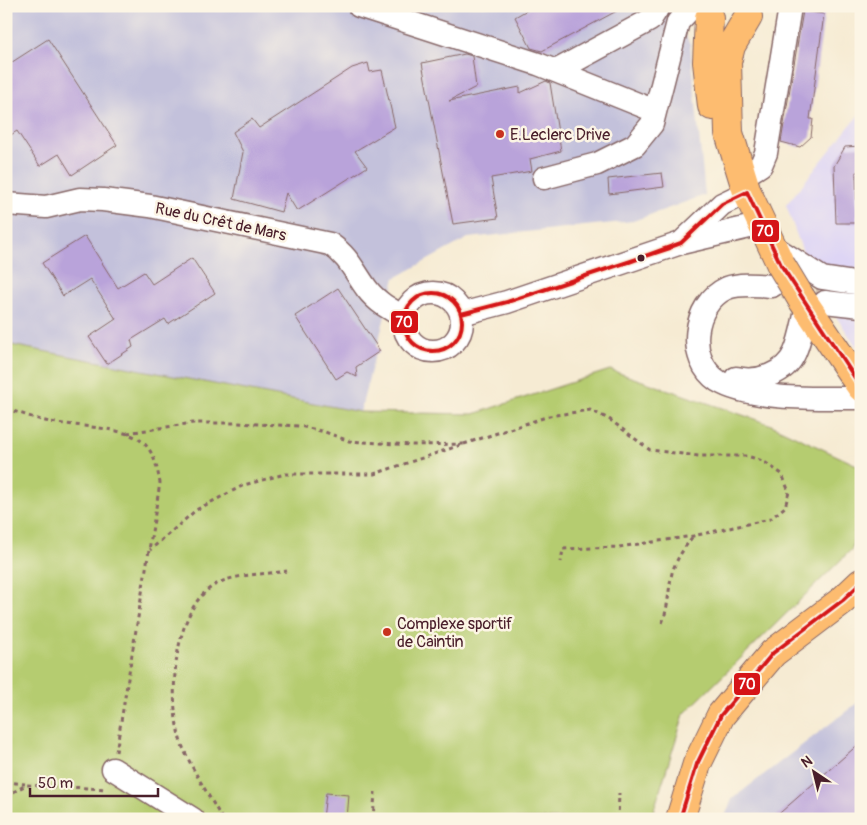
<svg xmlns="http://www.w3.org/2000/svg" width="867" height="825" font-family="Pangolin,sans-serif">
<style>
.built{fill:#ded5f5}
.industrial{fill:#c3c1db}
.green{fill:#b5cc70;stroke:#80764e}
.building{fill:#b9a3da}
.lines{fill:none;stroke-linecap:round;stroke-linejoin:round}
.minor-tunnel{stroke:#d4c2b1;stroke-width:22;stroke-dasharray:22 11;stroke-linecap:butt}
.minor-casing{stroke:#866666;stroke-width:25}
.major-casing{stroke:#866666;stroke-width:30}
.path{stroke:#866666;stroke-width:3;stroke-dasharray:4 4;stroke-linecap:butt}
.minor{stroke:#fff;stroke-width:22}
.major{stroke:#fdbc70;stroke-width:28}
.major-bridge-casing{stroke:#866666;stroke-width:30;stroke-linecap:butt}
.major-bridge{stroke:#fdbc70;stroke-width:28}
.bus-1-casing{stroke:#fcf5e5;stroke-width:8}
.bus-1{stroke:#d51317;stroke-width:4}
.poi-dot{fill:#c8321e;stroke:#fcf5e5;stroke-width:2}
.bus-dot{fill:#4a1f2b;stroke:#fcf5e5;stroke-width:2}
.labels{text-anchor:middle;stroke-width:5;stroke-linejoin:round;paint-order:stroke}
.poi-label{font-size:16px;fill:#4a1f2b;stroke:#fcf5e5;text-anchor:start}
.street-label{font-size:16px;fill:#4a1f2b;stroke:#fcf5e5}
.line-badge{stroke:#fcf5e5;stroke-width:2}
.badge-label{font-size:14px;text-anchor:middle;font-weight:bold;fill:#fff}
</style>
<rect width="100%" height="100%" fill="#fcf5e5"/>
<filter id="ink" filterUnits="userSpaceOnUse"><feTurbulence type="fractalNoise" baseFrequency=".02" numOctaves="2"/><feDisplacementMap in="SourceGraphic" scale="10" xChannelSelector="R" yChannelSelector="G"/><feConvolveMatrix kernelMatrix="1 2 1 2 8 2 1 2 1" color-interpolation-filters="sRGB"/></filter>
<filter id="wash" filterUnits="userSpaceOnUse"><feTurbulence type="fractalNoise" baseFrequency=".0096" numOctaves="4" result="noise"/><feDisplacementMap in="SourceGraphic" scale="20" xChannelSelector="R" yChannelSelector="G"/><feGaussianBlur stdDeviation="1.12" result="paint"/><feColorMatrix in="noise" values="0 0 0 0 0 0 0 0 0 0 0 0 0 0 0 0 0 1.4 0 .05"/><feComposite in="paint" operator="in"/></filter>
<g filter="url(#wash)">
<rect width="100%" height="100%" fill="#f6ebd3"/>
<path class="built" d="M861 112V353L815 286 786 205Z"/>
<path class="industrial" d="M6 6H671L690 44 705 195 633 221 468 238 395 278 360 412 6 344Z
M861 700V819H724L732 799Z"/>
<path class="green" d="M6 344 360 412 474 414 610 370 769 424 861 467V483L852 549 684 714 651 819H6Z"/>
<g id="blocks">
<path class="building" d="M534 6H626L542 51 531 48 515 17Z
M803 11 824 14 810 119H813L811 137 800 147 781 142Z
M48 39 117 145 72 175 59 154 40 166 17 131 6 138V66Z
M465 54 472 56 476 87 449 101 520 87V93L546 81 550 83 561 151 530 159 532 171 491 178 498 218 453 224 422 63Z
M368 63 370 72 382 70 395 127 355 151 367 167 297 211 286 193 281 212 234 199 243 152 233 132 252 119 259 128 352 68Z
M861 146V172H856L857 223H836L834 166 845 147Z
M662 173 664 187 609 194 608 179Z
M85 236 118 288 144 272 152 284 192 258 215 293 168 324 165 319 131 340 133 347 107 364 89 337 116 319 90 279 63 296 42 263Z
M338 288 380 351 356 367 357 377 347 372 336 379 295 316Z
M861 742V811L851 819H773Z
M326 793 349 795 347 819H323Z"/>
</g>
</g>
<g filter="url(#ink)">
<use href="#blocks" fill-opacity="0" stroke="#866666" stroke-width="1"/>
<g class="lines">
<path class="minor-tunnel" d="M783 287 819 292"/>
<defs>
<path id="minor" d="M359 6 538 64 655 111
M556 71 650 20 657 9V6
M742 177 761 165 766 153 790 7
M544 178 597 164 635 145 652 124 678 22 693 6
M6 204 46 207 80 199 103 200 150 206 330 244C350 258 353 270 367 289 376 301 391 311 404 316
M681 243 722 204 747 192
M771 245 822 278 861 284
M772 286C758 285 740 283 727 288 692 304 686 360 718 381 750 401 824 398 861 398
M404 322a29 29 0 1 1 58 0a29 29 0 1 1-58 0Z
M825 302 861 306
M461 314 507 302 681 243 762 224
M736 378C757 383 786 374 795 352 801 338 803 322 807 307
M113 769 193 819"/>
<path id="major" d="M748 17 731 46 727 62 729 133 747 192 781 265
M709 18 707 62 712 106
M801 298 861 387
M680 819 697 764 721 715 773 653 843 600 861 583"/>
</defs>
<use href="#minor" class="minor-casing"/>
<use href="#major" class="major-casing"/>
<path class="path" d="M6 409C21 413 35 419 50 422 73 426 122 427 140 440 154 450 157 467 160 483L116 752
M127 433 193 423H236L300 426 325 432 349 441 413 445 464 444 374 474H285L244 485 196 510 150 550
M464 444 549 416 590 410 609 419 650 450 699 456H747L763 461 782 474 789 492 785 507 770 519 693 536 619 547 563 549 561 562
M662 623C669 606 668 590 672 573 676 559 685 547 693 536
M6 782 25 784
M6 796 26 785 107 789
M222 819C209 795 192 770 182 745 167 705 172 611 213 586 234 573 263 575 287 571
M373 819 375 792
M618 819 619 793"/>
<use href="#minor" class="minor"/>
<use href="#major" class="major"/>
<defs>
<path id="major-bridge" d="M781 265 801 298"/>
</defs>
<use href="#major-bridge" class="major-bridge-casing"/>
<use href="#major-bridge" class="major-bridge"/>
<defs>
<path id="bus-1" d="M629 262 681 243 722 204 747 192 781 265 861 387
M404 322a29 29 0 1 1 58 0a29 29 0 1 1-58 0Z
M461 314 507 302 670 248
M680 819 697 764 721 715 773 653 843 600 861 583"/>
</defs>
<use href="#bus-1" class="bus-1-casing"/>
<use href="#bus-1" class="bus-1"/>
</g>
</g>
<g class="poi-dot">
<circle cx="500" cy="134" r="5"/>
<circle cx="387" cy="632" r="5"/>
</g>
<circle class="bus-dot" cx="641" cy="258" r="4.5"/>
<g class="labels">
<g class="poi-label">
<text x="510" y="140">E.Leclerc Drive</text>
<text x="397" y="629">Complexe sportif<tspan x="397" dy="18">de Caintin</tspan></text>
</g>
<g class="street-label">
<text transform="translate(221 221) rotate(12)" y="6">Rue du Crêt de Mars</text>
</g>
</g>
<g class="line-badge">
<rect x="751" y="219" width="29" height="24" rx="5" fill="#d51317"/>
<rect x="390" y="310" width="29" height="24" rx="5" fill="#d51317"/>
<rect x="733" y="672" width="28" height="24" rx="5" fill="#d51317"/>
</g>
<g class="badge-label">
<text x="765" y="236">70</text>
<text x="404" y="327">70</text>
<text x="747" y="689">70</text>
</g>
<rect width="867" height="825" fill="none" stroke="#fcf5e5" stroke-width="25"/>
<g transform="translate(814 772) rotate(325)" stroke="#fcf5e5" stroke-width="4" paint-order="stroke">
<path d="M0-4L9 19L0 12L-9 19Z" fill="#4a1f2b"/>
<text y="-8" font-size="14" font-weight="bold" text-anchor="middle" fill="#4a1f2b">N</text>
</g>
<path d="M30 788v8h128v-8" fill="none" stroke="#4a1f2b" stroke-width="2.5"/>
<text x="38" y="788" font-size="15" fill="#4a1f2b" stroke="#fcf5e5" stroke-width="4" paint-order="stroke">50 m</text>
</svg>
